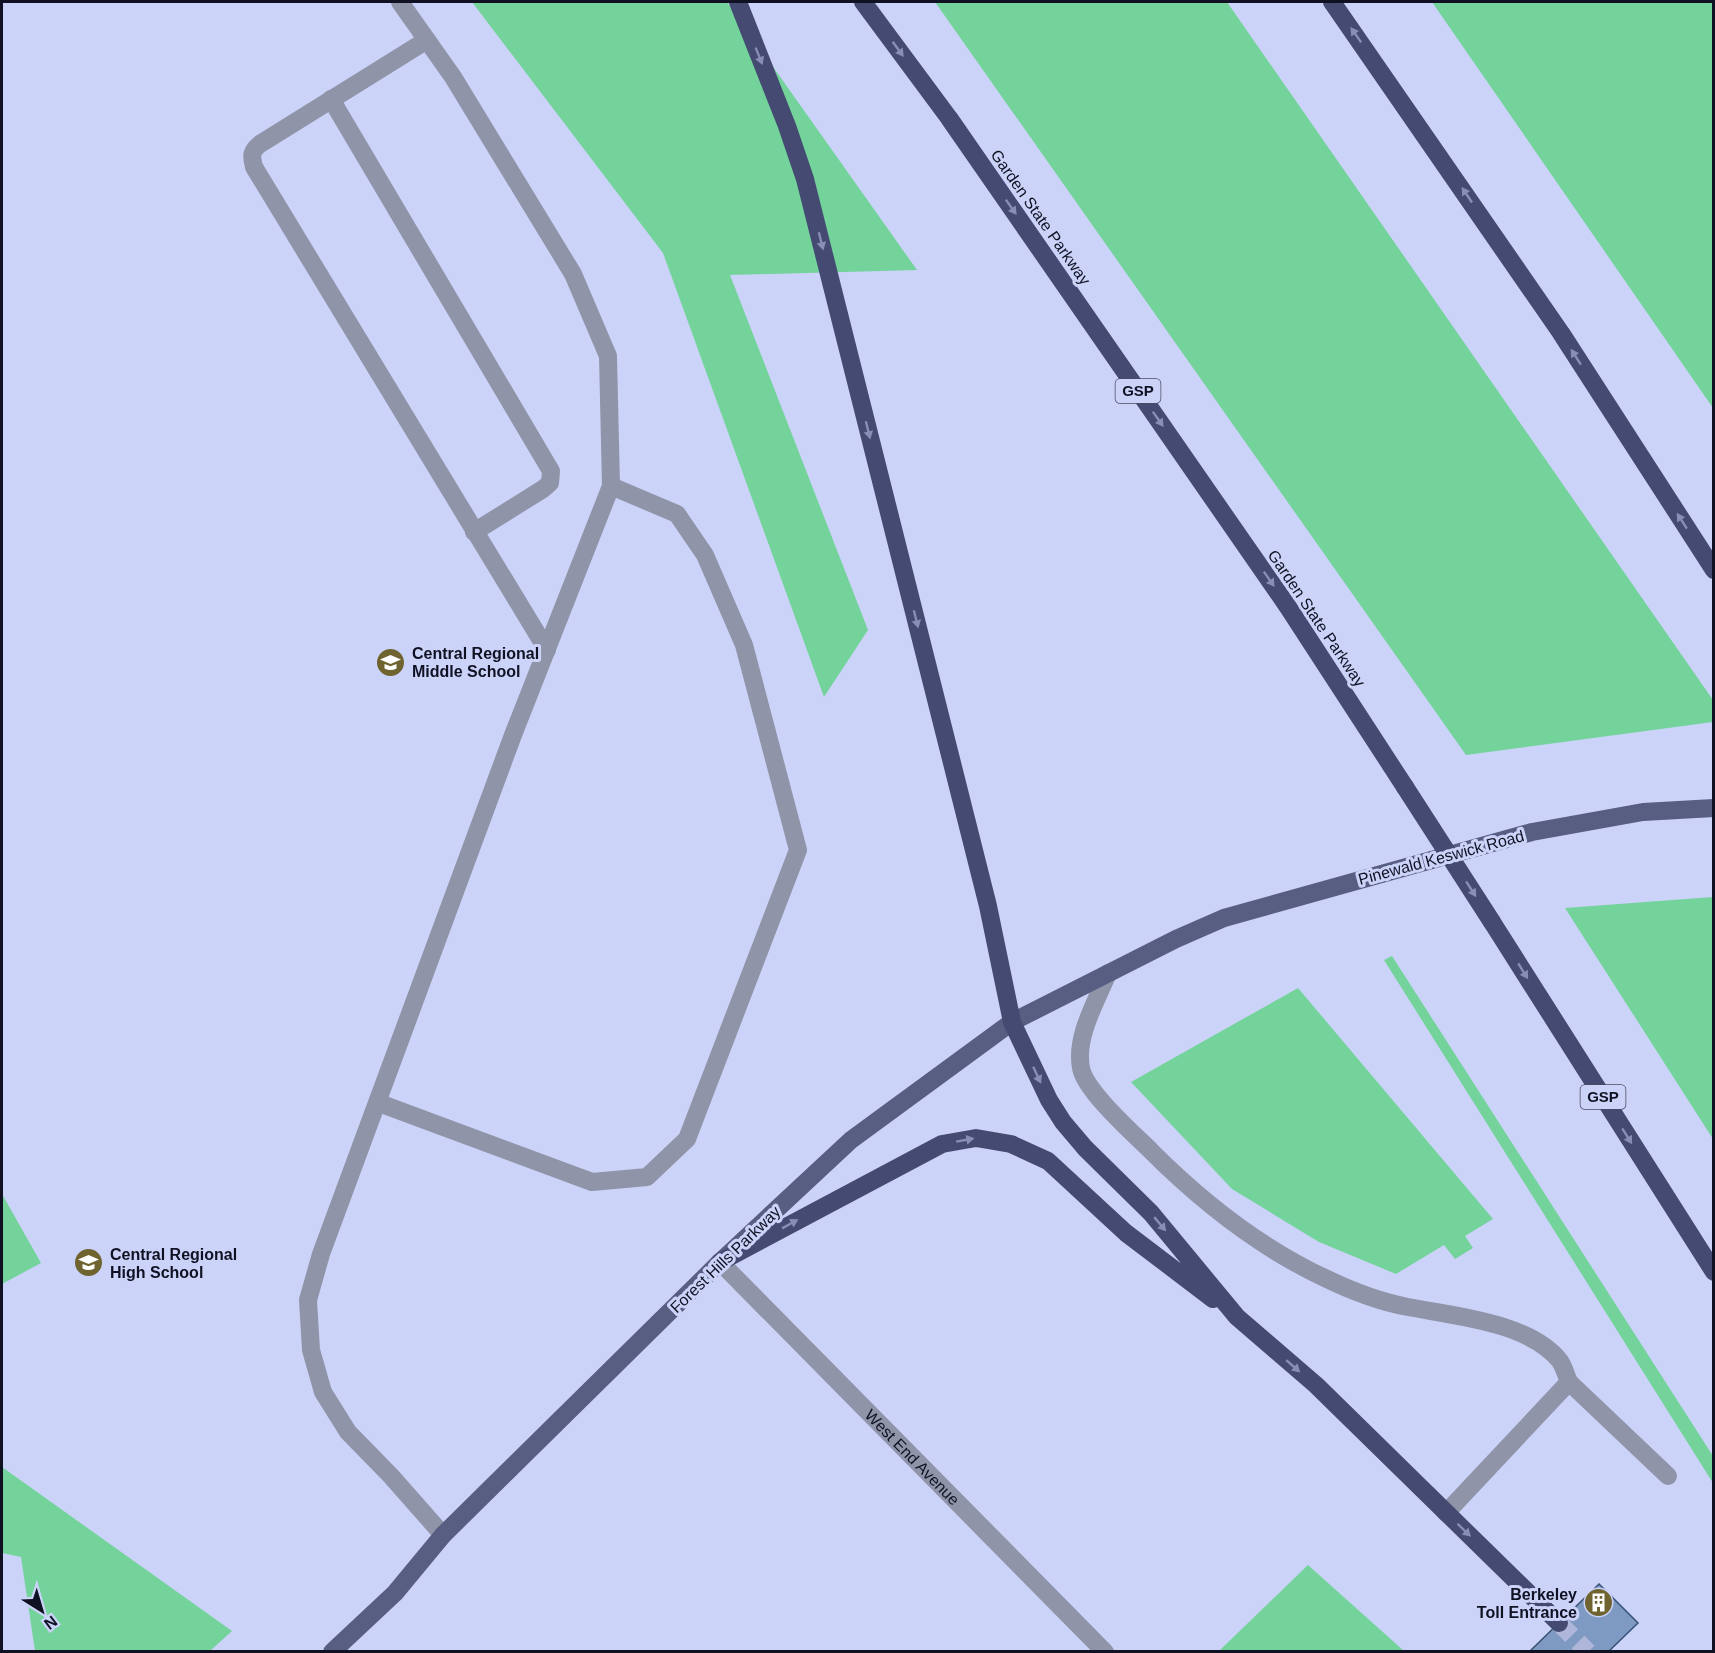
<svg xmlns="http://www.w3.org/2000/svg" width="1715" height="1653" font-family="Arial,sans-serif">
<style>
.green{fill:#74d39b}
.building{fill:#7e9ac2;stroke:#385275;stroke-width:1.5}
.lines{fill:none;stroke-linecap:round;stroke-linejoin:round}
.highway-tunnel{stroke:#afb6d9;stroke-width:18;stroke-dasharray:18 9;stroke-linecap:butt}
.minor{stroke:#9094a8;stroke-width:18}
.major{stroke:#585e81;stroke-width:18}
.highway{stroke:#444a72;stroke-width:18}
.highway-bridge{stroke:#444a72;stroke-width:18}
.oneway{fill:#888eb6}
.labels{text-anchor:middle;stroke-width:6;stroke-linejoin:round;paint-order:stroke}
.shield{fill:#cbd3f9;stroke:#484c63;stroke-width:1.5}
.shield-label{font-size:15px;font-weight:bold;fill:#101223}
.street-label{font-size:16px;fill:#101223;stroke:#cbd3f9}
.poi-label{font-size:16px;font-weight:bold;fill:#101223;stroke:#cbd3f9;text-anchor:start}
</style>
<rect width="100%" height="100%" fill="#cbd3f9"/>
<path class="green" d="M472 2H727L917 270 730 275 868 630 824 697 663 253Z
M935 2H1227L1713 700V722L1466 755Z
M1432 2H1713V408Z
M1713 897H1714L1713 1139 1565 908Z
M1392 956 1713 1456V1483L1384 960Z
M1298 988 1493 1219 1465 1236 1473 1248 1455 1259 1444 1245 1396 1274 1319 1242 1232 1189 1131 1082Z
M2 1194 41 1263 2 1284Z
M2 1467 232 1631 210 1651H35L21 1557 2 1553Z
M1308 1565 1404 1651H1219Z"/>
<path class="building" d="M1599 1584 1638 1623 1608 1652H1529Z"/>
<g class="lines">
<path class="highway-tunnel" d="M1559 1623 1588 1652"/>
<g class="minor">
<path d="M400 2 453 77 573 274 608 356 611 486 513 735 321 1254 308 1300 311 1350 323 1392 348 1432 391 1476 443 1535"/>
<path d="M427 40 260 144C251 151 251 156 254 167L547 650"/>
<path d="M331 99 551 471 550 483 543 489 474 532"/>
<path d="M1108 973C1096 1002 1075 1037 1081 1068 1085 1091 1134 1134 1151 1151 1203 1203 1260 1248 1327 1279 1352 1291 1381 1302 1408 1307 1454 1316 1529 1322 1560 1361 1564 1367 1566 1375 1569 1382"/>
<path d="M379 1103 592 1182 647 1177 687 1139 798 850 744 645 705 555 677 514 611 486"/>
<path id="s1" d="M720 1262 1105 1652"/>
<path d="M1446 1513 1569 1382 1668 1476"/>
</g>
<path class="major" d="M332 1652 395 1593 443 1535 720 1262 851 1140 1012 1022 1176 939 1224 918 1532 832 1643 812 1714 808"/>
<path class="highway" d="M738 2 787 126 805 179 988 906 1012 1022 1049 1100 1063 1122 1085 1148 1151 1213 1237 1317 1316 1385 1559 1623
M863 2 949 118 1288 607 1405 787
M1332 2 1561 333 1714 570
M1492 922 1714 1272
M720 1262 942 1144 976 1138 1011 1144 1048 1161 1126 1233 1213 1299"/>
<path class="highway-bridge" d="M1405 787 1492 922"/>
</g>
<defs><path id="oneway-solid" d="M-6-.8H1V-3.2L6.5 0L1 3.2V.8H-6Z" transform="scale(1.5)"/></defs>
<g class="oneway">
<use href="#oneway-solid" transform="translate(1356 35) rotate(-125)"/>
<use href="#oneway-solid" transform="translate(898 49) rotate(54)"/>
<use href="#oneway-solid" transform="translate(759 56) rotate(68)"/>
<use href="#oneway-solid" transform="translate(1467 195) rotate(-124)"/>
<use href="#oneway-solid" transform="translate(1011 207) rotate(55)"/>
<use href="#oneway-solid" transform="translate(821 241) rotate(76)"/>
<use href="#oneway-solid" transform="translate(1576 357) rotate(-123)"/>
<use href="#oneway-solid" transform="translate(1158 419) rotate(55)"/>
<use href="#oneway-solid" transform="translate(868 430) rotate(76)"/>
<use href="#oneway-solid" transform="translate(1682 521) rotate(-123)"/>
<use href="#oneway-solid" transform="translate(1269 579) rotate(55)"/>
<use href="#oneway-solid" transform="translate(916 619) rotate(76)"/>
<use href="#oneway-solid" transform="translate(1471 889) rotate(57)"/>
<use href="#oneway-solid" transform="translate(1523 971) rotate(58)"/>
<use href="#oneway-solid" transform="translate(1037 1075) rotate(65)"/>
<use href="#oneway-solid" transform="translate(1627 1136) rotate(58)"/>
<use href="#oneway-solid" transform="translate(965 1140) rotate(-10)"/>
<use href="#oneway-solid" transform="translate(790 1224) rotate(-29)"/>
<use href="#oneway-solid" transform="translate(1160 1224) rotate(50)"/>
<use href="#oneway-solid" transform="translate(1293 1366) rotate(41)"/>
<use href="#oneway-solid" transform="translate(1464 1530) rotate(44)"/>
</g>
<defs>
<symbol id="school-disc" viewBox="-11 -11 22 22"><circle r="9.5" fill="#6f6330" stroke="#cbd3f9"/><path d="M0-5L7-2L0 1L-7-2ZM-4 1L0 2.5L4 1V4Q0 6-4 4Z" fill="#fff"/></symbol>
<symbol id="building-disc" viewBox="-11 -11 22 22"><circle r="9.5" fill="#6f6330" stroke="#cbd3f9"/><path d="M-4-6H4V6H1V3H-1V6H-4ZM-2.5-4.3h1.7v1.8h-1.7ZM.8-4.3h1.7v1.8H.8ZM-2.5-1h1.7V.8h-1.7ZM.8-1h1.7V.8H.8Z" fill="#fff"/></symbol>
</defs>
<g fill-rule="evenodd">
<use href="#school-disc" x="374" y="646" width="33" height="33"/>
<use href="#school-disc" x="72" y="1246" width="33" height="33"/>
<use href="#building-disc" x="1582" y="1586" width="33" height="33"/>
</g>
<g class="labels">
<g class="shield">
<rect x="1115.5" y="379" width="45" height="24" rx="4.5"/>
<rect x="1580.5" y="1085" width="45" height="24" rx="4.5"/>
</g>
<g class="shield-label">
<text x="1138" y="396">GSP</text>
<text x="1603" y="1102">GSP</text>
</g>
<g class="street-label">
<text transform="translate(1041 217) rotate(55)" y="6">Garden State Parkway</text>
<text transform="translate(1317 618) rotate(56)" y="6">Garden State Parkway</text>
<text transform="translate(1441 857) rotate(-15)" y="6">Pinewald Keswick Road</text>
<text transform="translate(725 1259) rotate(-44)" y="6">Forest Hills Parkway</text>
<text dy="6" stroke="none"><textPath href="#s1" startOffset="274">West End Avenue</textPath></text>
</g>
<g class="poi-label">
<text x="412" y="659">Central Regional<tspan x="412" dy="18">Middle School</tspan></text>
<text x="110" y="1260">Central Regional<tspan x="110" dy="18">High School</tspan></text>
<text x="1577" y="1600" text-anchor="end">Berkeley<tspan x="1577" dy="18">Toll Entrance</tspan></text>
</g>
</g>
<rect width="1715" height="1653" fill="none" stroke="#101223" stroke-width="6"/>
<g transform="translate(42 1611) rotate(143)" stroke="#cbd3f9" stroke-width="4.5" paint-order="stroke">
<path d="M0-4.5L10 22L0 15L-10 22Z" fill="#101223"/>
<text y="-9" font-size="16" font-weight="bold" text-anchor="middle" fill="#101223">N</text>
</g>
</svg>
